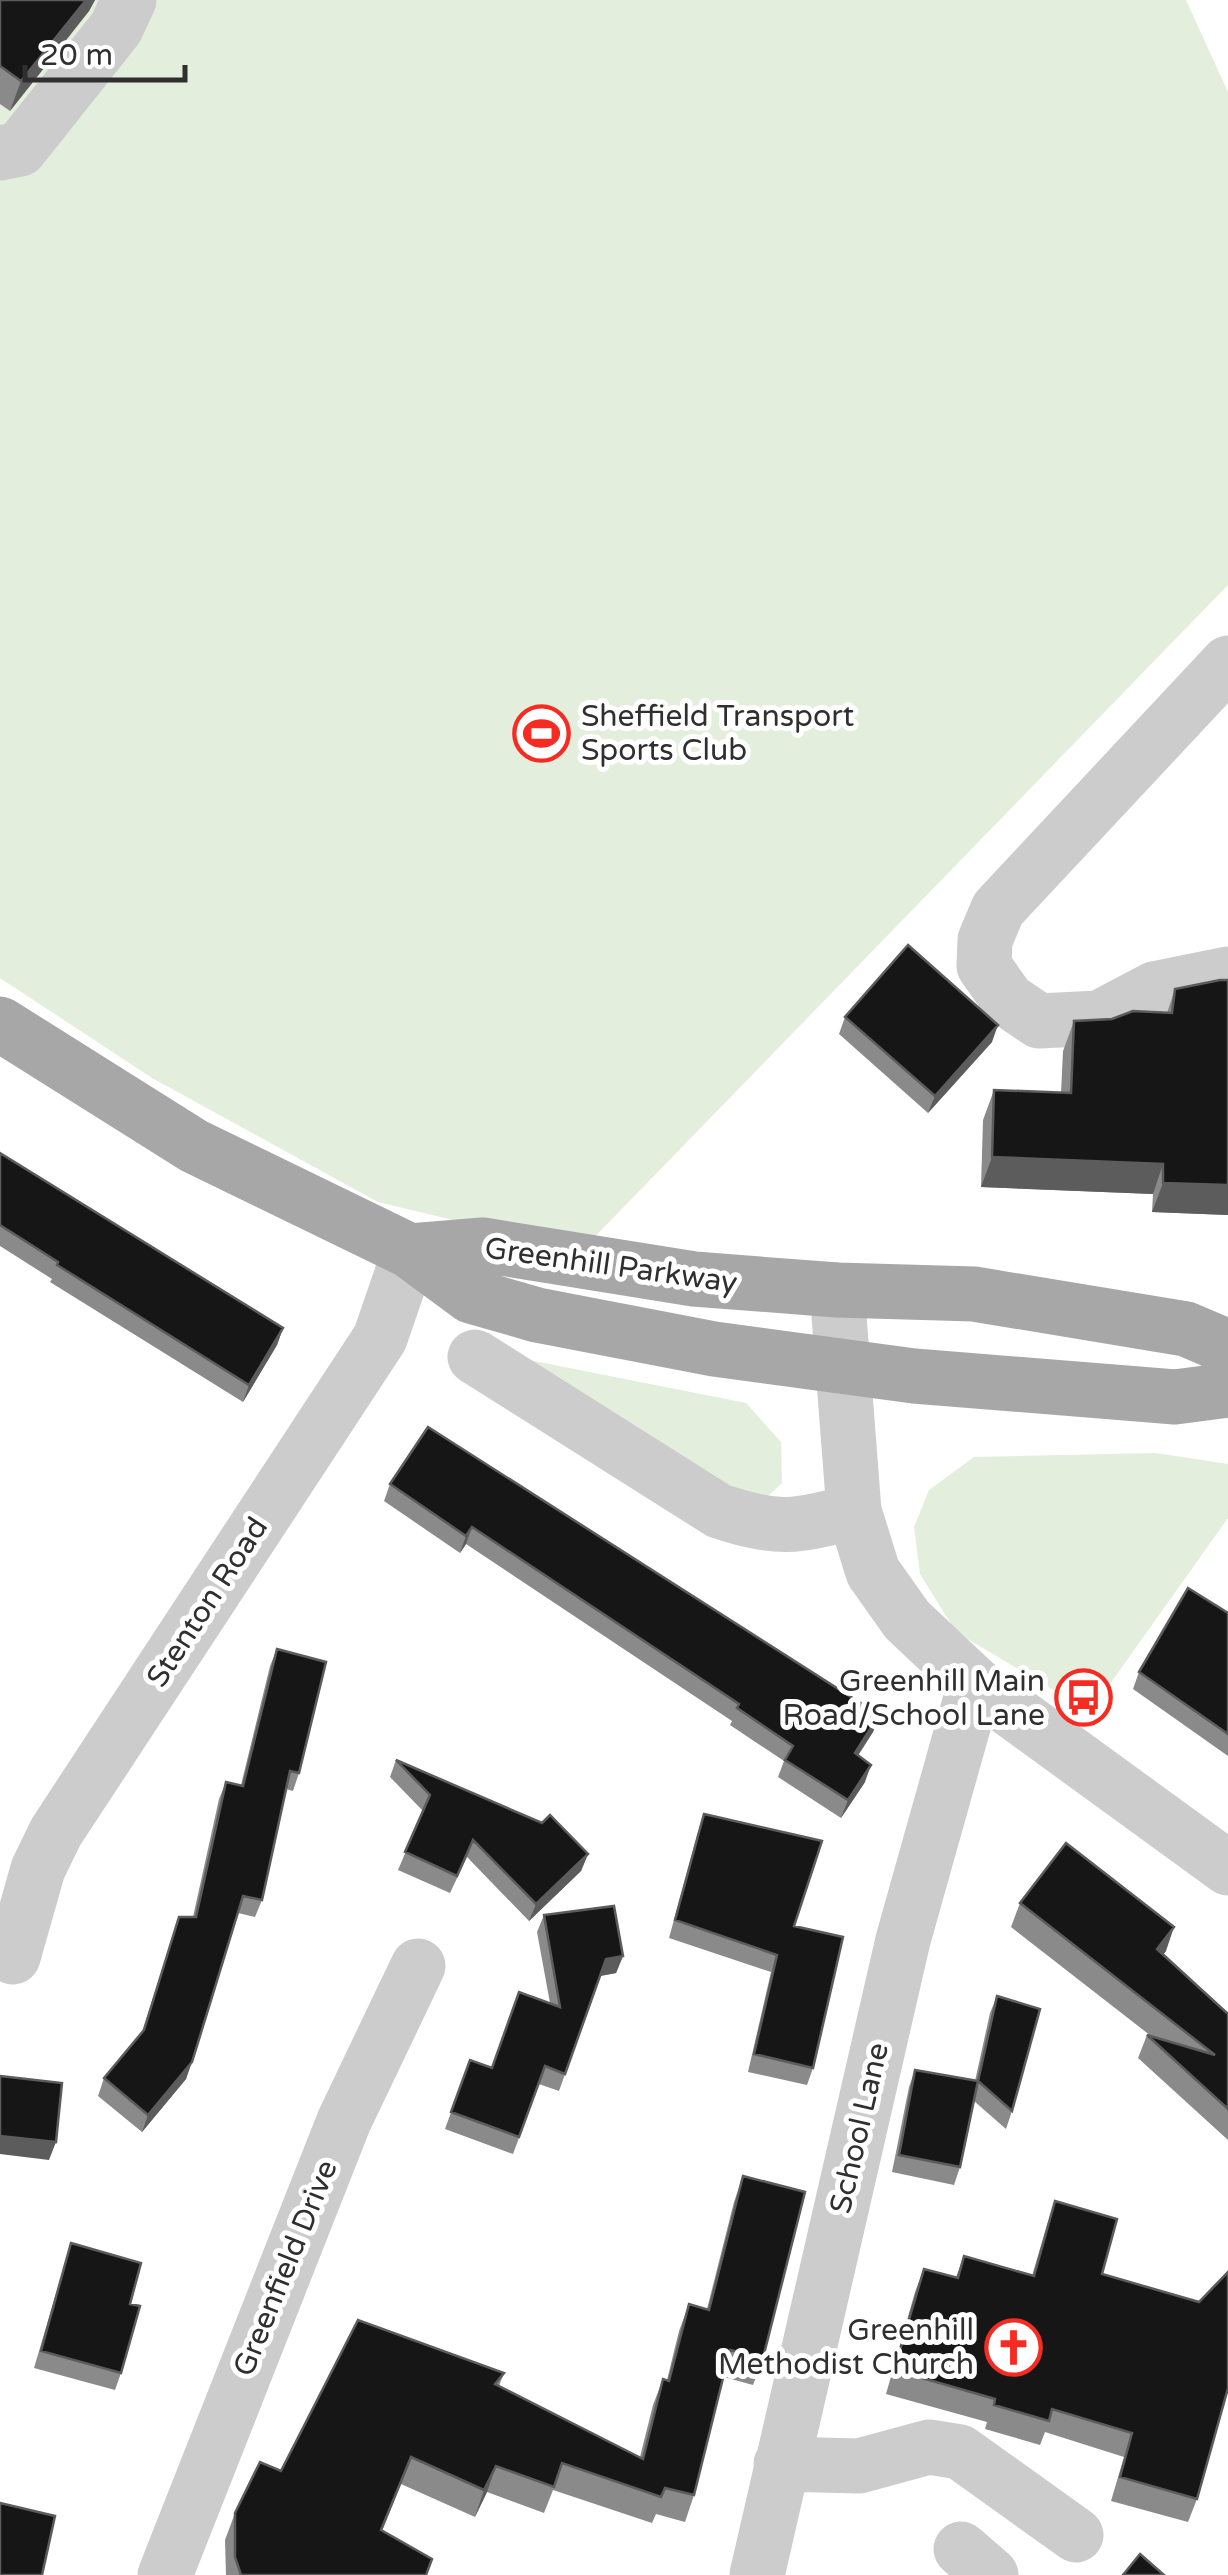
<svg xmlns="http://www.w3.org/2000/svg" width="1228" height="2575" font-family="'Varela Round',sans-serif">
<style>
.green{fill:#e3eedc}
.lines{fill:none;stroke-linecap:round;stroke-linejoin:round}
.minor{stroke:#ccc;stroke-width:55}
.major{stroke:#a7a7a7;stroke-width:55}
.wall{fill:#8a8a8a}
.shaded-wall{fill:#5c5c5c}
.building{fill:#161616;stroke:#5c5c5c;stroke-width:2.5}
.labels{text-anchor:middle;stroke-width:10;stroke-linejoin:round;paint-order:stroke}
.poi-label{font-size:30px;fill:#2f2f2f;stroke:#fff;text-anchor:end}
.street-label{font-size:30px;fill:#2f2f2f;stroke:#fff}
</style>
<rect width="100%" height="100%" fill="#fff"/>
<path class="green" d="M0 0H1186L1228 92V585L581 1251 378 1202 152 1078 0 978Z
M519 1358 746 1403 781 1442 782 1483 768 1496 742 1507Z
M1156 1453 1228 1464V1518L1090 1712 956 1632 920 1574 914 1527 929 1490 974 1457Z"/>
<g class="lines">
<path class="minor" d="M0 153 20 149 116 28 129 0
M1228 663 998 909 985 940 984 966 1008 1000 1039 1021 1099 1018 1154 989 1228 974
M837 1290 854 1511 873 1572 907 1620 975 1684 1228 1868
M475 1357 719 1511C777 1530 796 1528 854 1511
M13 1957 38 1869 56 1832 380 1338 410 1251
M781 2464 859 2466 929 2447 960 2452 1076 2535
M961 2549 991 2575
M165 2575 344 2121 418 1966
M757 2575 903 1940 975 1684"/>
<path class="major" d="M0 1024 194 1146 410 1251 471 1296 537 1315 714 1349 914 1376 1175 1397 1228 1390
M410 1251 483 1245 694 1279 837 1290 974 1294 1186 1329 1228 1347"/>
</g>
<path class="wall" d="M0 0H95L89 11 10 111 0 104Z
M1175 989 1228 1215 1152 1212 1153 1194 981 1187 983 1120 994 1090 1061 1093 1063 1051 1074 1021 1112 1019 1167 1013Z
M845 1017 992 1042 928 1113 839 1034Z
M0 1153 283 1328 277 1345 243 1402 50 1282 52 1279 0 1246Z
M390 1484 879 1715 873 1732 858 1756 865 1782 841 1818 778 1777 784 1761 730 1725 732 1721 466 1544 460 1553 384 1501Z
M1228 1613V1756L1133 1689 1139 1672Z
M277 1649 299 1773 293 1791 286 1789 262 1900 255 1917 238 1913 186 2079 142 2132 98 2096 104 2078 142 2032 179 1917H193L219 1799 226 1782 241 1785 270 1666Z
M396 1760 588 1854 581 1871 529 1921 467 1857 450 1893 398 1870 423 1811 390 1777Z
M704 1814 794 1926 813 2068 807 2085 748 2072 771 1972 669 1938 698 1832Z
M1020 1903 1166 1951 1163 1955 1228 2014V2140L1138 2058 1147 2035 1151 2036 1011 1927Z
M544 1915 623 1956 616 1973 600 1976 559 2091 539 2084 513 2154 445 2129 470 2060 492 2068 550 2003 537 1932Z
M997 1996 1012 2111 1006 2129 974 2101 960 2167 954 2185 892 2172 909 2087 915 2070 975 2081 990 2013Z
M743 2176 763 2358 753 2385 724 2377 694 2495 685 2522 656 2514 652 2523 553 2490 544 2513 487 2492 475 2517 401 2484 382 2531 427 2575H226L225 2540 235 2513 281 2471 504 2373 499 2386 640 2457 653 2405 663 2379 667 2380 679 2331 689 2304 707 2309 734 2202Z
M1055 2201 1102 2274 1197 2499 1188 2522 1111 2501 1124 2457 1045 2432 1040 2445 985 2429 987 2422 886 2394 915 2292 924 2269 956 2277 964 2256 1032 2276 1047 2225Z
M71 2243 121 2373 115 2390 34 2368Z"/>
<path class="shaded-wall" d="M86 0H95L89 11 10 111 21 81Z
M998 1025 992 1042 928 1113 935 1096Z
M992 1157 1163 1164 1153 1194 981 1187Z
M1163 1183 1228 1185V1215L1152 1212Z
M283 1328 277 1345 243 1402 249 1385Z
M472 1527 466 1544 460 1553 466 1536Z
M879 1715 873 1732 848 1770 855 1753Z
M871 1765 865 1782 841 1818 848 1800Z
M588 1854 581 1871 529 1921 536 1904Z
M1174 1927 1166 1951 1149 1973 1157 1949Z
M623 1956 616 1973 600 1976 606 1959Z
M192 2062 186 2079 142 2132 148 2115Z
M0 2136 56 2142 49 2160 0 2154Z
M496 2466 487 2492 475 2517 484 2490Z"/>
<path class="building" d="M0 0H86L21 81 0 66Z
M908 945 998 1025 935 1096 845 1017Z
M1220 980H1228V1185L1163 1183V1164L992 1157 994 1090 1071 1093 1074 1021 1112 1019 1133 1011 1172 1013 1175 989Z
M0 1153 283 1328 249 1385 57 1265 58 1262 0 1225Z
M428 1427 879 1715 855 1753 871 1765 848 1800 785 1760 793 1746 737 1708 739 1704 472 1527 466 1536 390 1484Z
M1188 1588 1228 1613V1734L1139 1672Z
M277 1649 326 1662 299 1773 290 1771 262 1900 243 1896 192 2062 148 2115 104 2078 144 2030 179 1917H196L226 1782 243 1786Z
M396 1760 542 1823 550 1815 588 1854 536 1904 473 1840 457 1876 405 1852 430 1795Z
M704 1814 822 1841 794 1926 843 1937 813 2068 754 2054 777 1955 675 1920Z
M1066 1843 1174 1927 1157 1949 1228 2014V2109L1147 2035 1215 2055 1020 1903Z
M614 1906 623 1956 606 1959 565 2074 545 2066 519 2137 451 2112 470 2060 492 2068 519 1992 560 2007 544 1915Z
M997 1996 1040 2009 1012 2111 978 2081Z
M915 2070 978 2081 960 2167 899 2155Z
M0 2076 62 2083 56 2142 0 2136Z
M743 2176 805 2192 763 2358 730 2350 694 2495 665 2488 661 2497 562 2463 554 2487 496 2466 484 2490 411 2457 381 2530 432 2559 426 2575H241L235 2557V2513L260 2462 281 2471 358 2320 504 2373 495 2384 643 2459 663 2379 669 2381 689 2304 709 2310Z
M1055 2201 1117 2219 1102 2274 1199 2302 1228 2272V2388L1197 2499 1120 2477 1132 2433 1052 2409 1049 2421 994 2405 995 2399 894 2370 924 2269 958 2278 964 2256 1034 2276Z
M71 2243 141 2263 130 2304 140 2306 121 2373 41 2351Z
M0 2503 55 2516 42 2575H0Z
M1140 2554 1164 2575H1123Z"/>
<defs>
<symbol id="stadium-ring" viewBox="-11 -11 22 22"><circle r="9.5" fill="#fff" stroke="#f62c22" stroke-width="1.5"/><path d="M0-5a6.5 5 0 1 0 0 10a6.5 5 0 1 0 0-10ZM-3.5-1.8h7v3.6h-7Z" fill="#f62c22"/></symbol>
<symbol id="bus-ring" viewBox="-11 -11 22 22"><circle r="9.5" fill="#fff" stroke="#f62c22" stroke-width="1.5"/><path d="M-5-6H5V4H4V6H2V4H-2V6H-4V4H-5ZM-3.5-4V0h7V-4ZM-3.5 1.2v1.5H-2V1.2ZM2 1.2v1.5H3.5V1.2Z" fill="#f62c22"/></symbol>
<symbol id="church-ring" viewBox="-11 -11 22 22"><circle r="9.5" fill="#fff" stroke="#f62c22" stroke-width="1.5"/><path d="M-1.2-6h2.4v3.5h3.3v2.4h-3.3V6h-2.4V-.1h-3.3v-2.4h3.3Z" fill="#f62c22"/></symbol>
</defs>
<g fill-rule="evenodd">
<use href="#stadium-ring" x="510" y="702" width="63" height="63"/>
<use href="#bus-ring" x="1052" y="1666" width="63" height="63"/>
<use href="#church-ring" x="982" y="2316" width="63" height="63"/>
</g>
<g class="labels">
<g class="poi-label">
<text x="581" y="726" text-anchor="start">Sheffield Transport<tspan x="581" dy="34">Sports Club</tspan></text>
<text x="1045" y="1691">Greenhill Main<tspan x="1045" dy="34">Road/School Lane</tspan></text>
<text x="974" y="2340">Greenhill<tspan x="974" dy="34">Methodist Church</tspan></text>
</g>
<g class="street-label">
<text transform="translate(611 1265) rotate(8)" y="10">Greenhill Parkway</text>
<text transform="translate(207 1602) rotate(-57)" y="10">Stenton Road</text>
<text transform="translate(859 2128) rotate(-77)" y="10">School Lane</text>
<text transform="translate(285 2268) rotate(-68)" y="10">Greenfield Drive</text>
</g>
</g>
<path d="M25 65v15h160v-15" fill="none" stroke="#2f2f2f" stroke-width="5"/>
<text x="40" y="65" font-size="30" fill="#2f2f2f" stroke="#ffffff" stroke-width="8" paint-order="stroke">20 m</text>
</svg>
